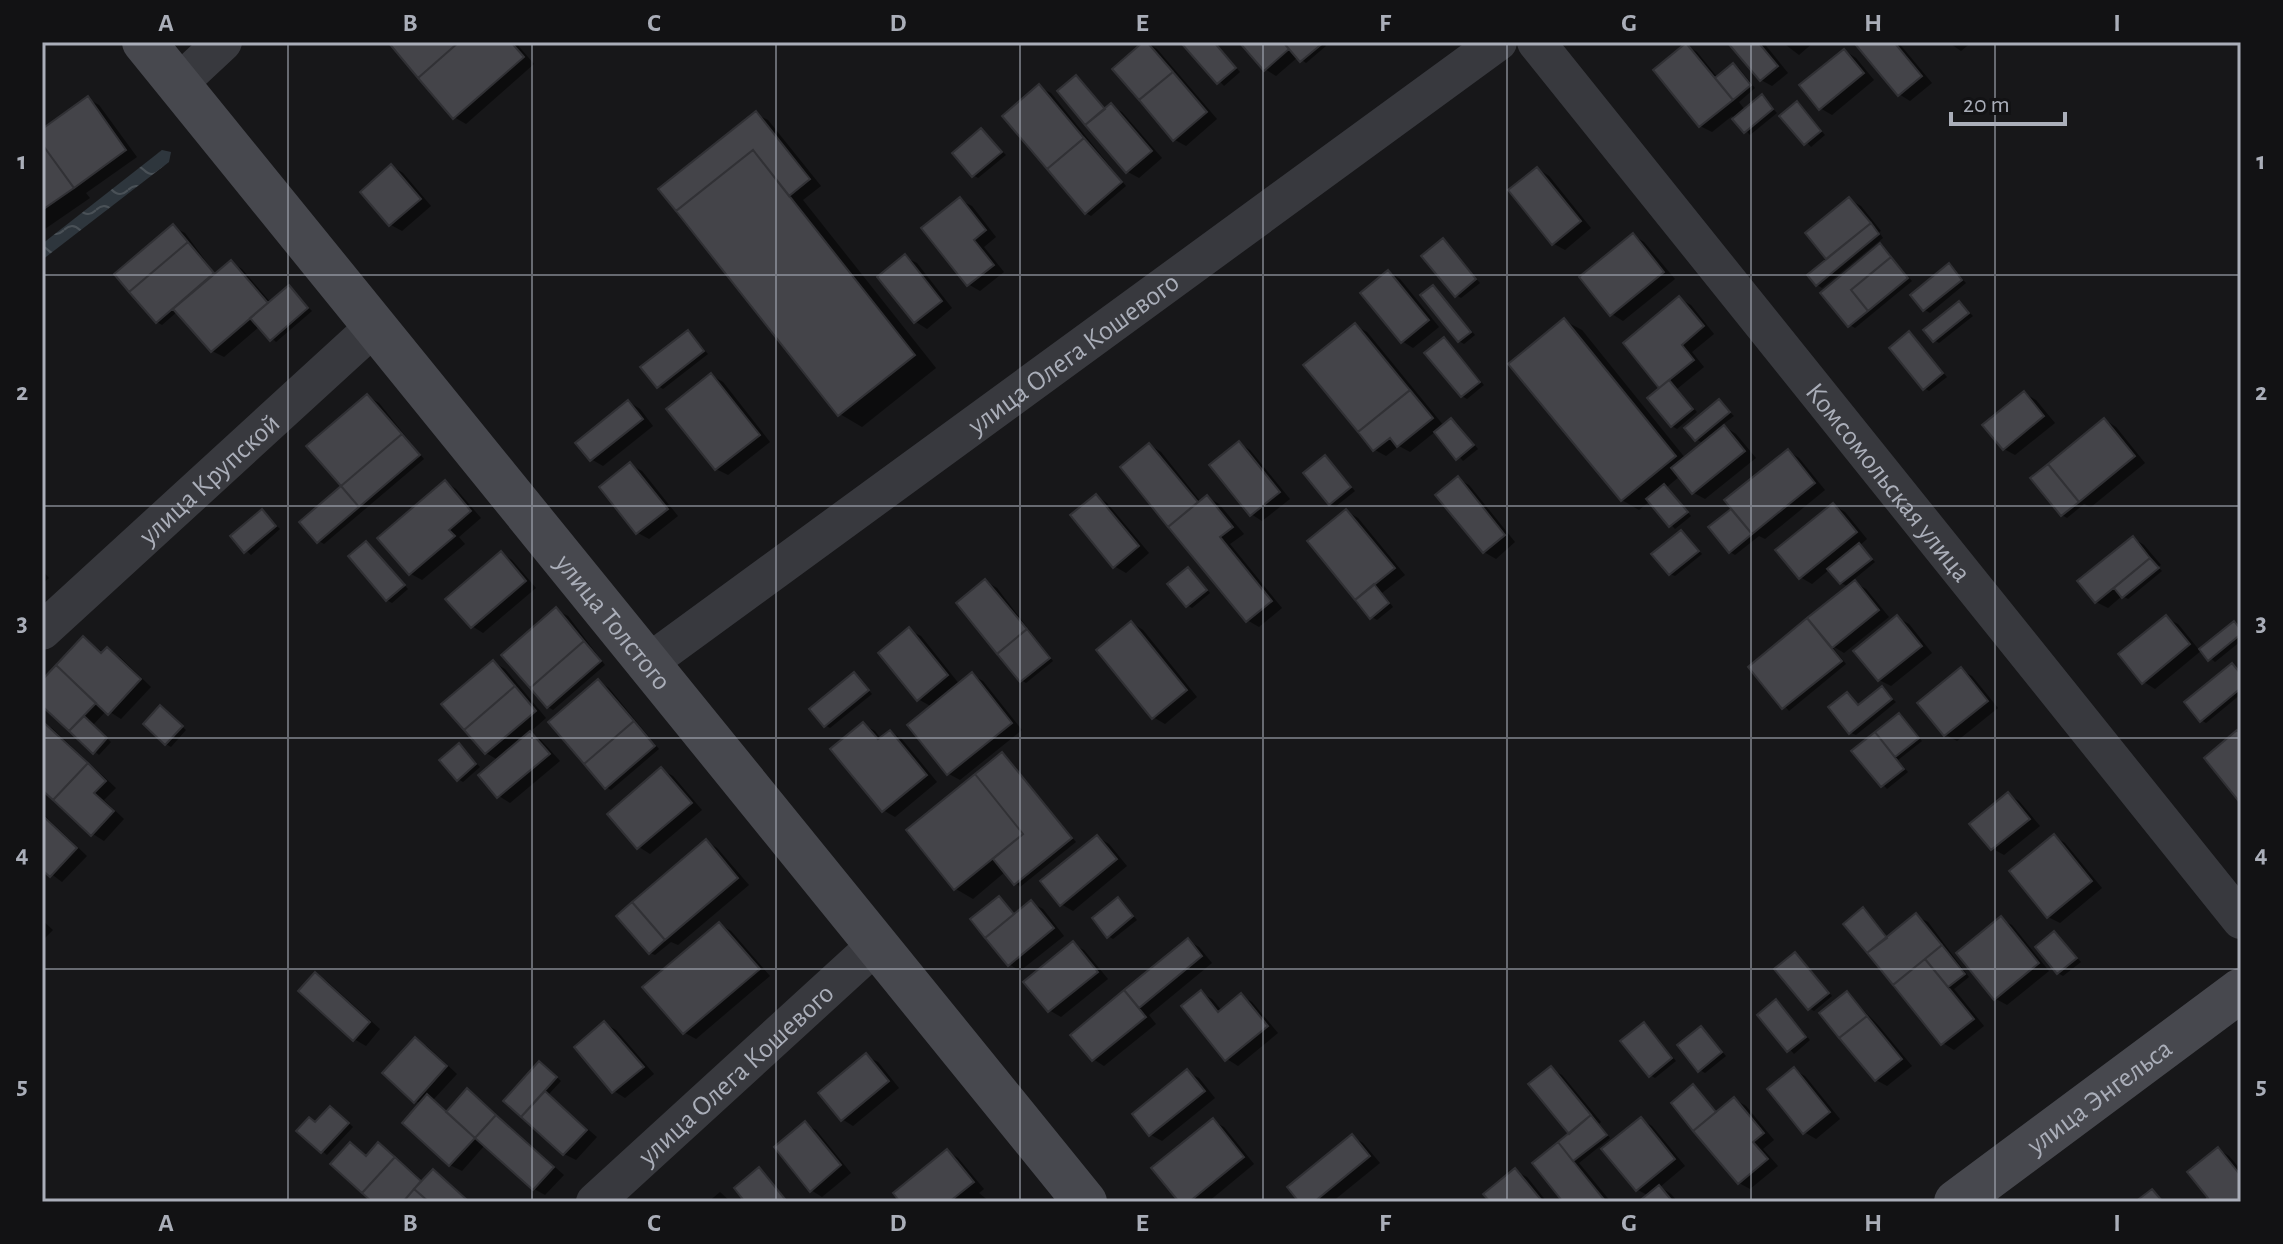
<svg xmlns="http://www.w3.org/2000/svg" width="2283" height="1244" font-family="'Alegreya Sans',sans-serif">
<style>
.water{fill:url(#water-waves)}
.shadow{fill:#0007}
.building{fill:#444449;stroke:#313135;stroke-width:2}
.lines{fill:none;stroke-linecap:round;stroke-linejoin:round}
.street{stroke:#38393e;stroke-width:38}
.secondary{stroke:#47484e;stroke-width:44}
.grid{fill:none;stroke:#aaaeb9;stroke-width:2;stroke-opacity:0.55}
.labels{text-anchor:middle;stroke-width:6;stroke-linejoin:round;paint-order:stroke}
.street-label{font-size:28px;fill:#aaaeb9;stroke:#121214}
.neatline{fill:none;stroke:#aaaeb9;stroke-width:3}
.grid-label{font-size:26px;text-anchor:middle;font-weight:bold;fill:#aaaeb9}
</style>
<defs>
<pattern id="water-waves" width="16" height="10" patternUnits="userSpaceOnUse" patternTransform="scale(2)"><rect width="16" height="10" fill="#2e363d"/><path d="M0 5q4-4 8 0t8 0" fill="none" stroke="#4a5157"/></pattern>
</defs>
<rect width="100%" height="100%" fill="#171719"/>
<path class="water" d="M162 150 171 152 169 162 42 260V244Z"/>
<path class="shadow" d="M391 42H515L534 64 466 124 454 117Z
M1146 42 1157 49 1217 119 1186 146 1175 140 1114 69Z
M1215 42 1240 72 1224 86 1184 43Z
M1242 42H1323L1326 46 1306 63 1298 57 1276 76 1265 69Z
M1730 42H1763L1788 73 1772 86 1761 80Z
M1782 42H1814L1799 55Z
M1862 42H1898L1932 83 1910 101 1899 94Z
M1948 42H1972L1961 51Z
M1686 45 1697 52 1718 78 1734 65 1739 68 1755 88 1739 102 1745 110 1762 97 1777 113 1750 135 1732 116 1712 132 1700 126 1655 70Z
M1845 51 1856 58 1874 80 1832 115 1820 108Z
M1076 77 1106 110 1111 106 1122 112 1162 158 1139 178 1128 172 1059 91Z
M1039 87 1051 93 1126 186 1091 216 1086 213Z
M88 99 99 105 137 157 86 193 90 198 42 231V132Z
M1797 104 1825 135 1811 147 1782 116Z
M756 114 768 120 821 186 803 200 936 368 862 427 840 414Z
M982 131 1006 155 978 178 973 175Z
M392 166 403 173 431 206 402 231 391 225 362 192Z
M1538 169 1549 176 1591 228 1565 250 1554 244Z
M960 200 972 206 996 237 984 247 1004 272 980 291 968 284Z
M1850 200 1861 206 1881 231 1879 232 1883 238 1822 288 1817 285 1829 260 1808 234Z
M173 227 185 233 216 275 231 262 242 269 271 303 289 288 312 311 276 342 260 326 224 357 212 351 178 311 162 325 157 322 117 275Z
M1633 235 1644 242 1675 279 1623 321 1612 314Z
M1443 240 1480 283 1461 298 1456 295Z
M1881 246 1912 281 1855 328 1850 325Z
M905 257 917 263 952 308 927 329 916 322 879 277Z
M1949 265 1966 283 1930 313 1925 310Z
M1389 272 1400 279 1439 327 1413 348 1402 341Z
M1433 287 1475 335 1464 344 1459 341Z
M1680 299 1691 305 1714 334 1692 352 1704 367 1677 389 1697 412 1677 429 1672 426 1662 388 1625 343Z
M1960 303 1973 316 1939 343 1934 340Z
M1565 321 1582 330 1686 459 1704 444 1696 439 1719 402 1734 416 1722 425 1736 434 1756 458 1705 499 1694 493 1680 476 1667 487 1691 516 1675 529 1650 501 1639 510 1622 500Z
M1356 326 1367 332 1444 426 1452 420 1457 423 1478 449 1463 461 1436 431 1410 452 1399 446 1386 456 1375 450Z
M688 332 708 354 663 389 658 386Z
M1909 334 1947 377 1929 391 1924 388Z
M1444 340 1484 385 1467 399 1462 396Z
M711 375 723 382 770 442 728 475 716 469Z
M2024 393 2036 400 2055 423 2015 455 2004 449Z
M367 396 379 403 424 459 324 544 319 541 344 486Z
M629 402 640 409 653 426 603 466 591 459Z
M2105 420 2116 427 2145 463 2091 507 2084 504 2067 518 2062 515Z
M1239 443 1250 450 1290 499 1262 521 1251 514Z
M1150 445 1161 452 1201 502 1207 497 1219 504 1244 534 1230 544 1282 608 1259 627 1247 620 1122 467Z
M1788 451 1799 458 1825 490 1765 539 1759 536 1735 555 1730 552 1731 511 1738 515Z
M1325 457 1355 491 1335 507 1330 504Z
M631 465 642 471 678 516 649 539 638 533 602 487Z
M1458 479 1469 485 1515 542 1496 559 1484 552Z
M445 482 456 489 481 518 459 537 465 544 422 580 411 574 380 538Z
M1096 496 1107 503 1149 553 1126 573 1114 566Z
M1833 505 1845 512 1867 539 1859 546 1875 562 1852 581 1866 589 1889 617 1844 653 1831 645 1846 664 1789 711 1751 667 1849 587 1841 583 1830 569 1812 584 1800 577Z
M262 511 280 529 251 555 232 537Z
M1346 511 1358 518 1405 575 1382 593 1393 607 1377 620 1372 617Z
M1681 532 1702 554 1675 576 1670 574Z
M2133 538 2144 545 2161 565 2158 567 2162 571 2128 599 2122 596 2108 608 2096 602Z
M366 543 408 589 392 603 387 600Z
M501 553 512 560 536 588 483 633 472 626Z
M1189 569 1210 593 1192 608 1187 605Z
M42 570 49 578 42 584Z
M985 581 997 588 1053 661 1026 683 1021 680Z
M556 610 568 616 605 665 553 710 548 707Z
M1898 618 1909 624 1932 653 1891 686 1879 680 1856 651Z
M2166 618 2178 624 2200 651 2234 623 2241 628V641L2215 662 2202 650 2155 689 2144 682Z
M1132 623 1143 630 1197 697 1165 724 1153 717Z
M909 630 921 636 960 685 972 675 983 681 1022 730 960 780 949 774 909 725 932 707 918 699Z
M84 638 104 653 107 650 119 656 151 687 121 719 107 710 93 725 111 742 99 755 42 703V683Z
M493 662 505 669 546 718 529 733 541 740 560 761 510 803 499 796 498 760 486 753Z
M2232 665 2241 672V694L2206 723 2201 720Z
M1961 670 1972 676 1998 708 1957 741 1946 735 1920 703Z
M854 675 872 694 830 728 825 725Z
M598 681 609 688 659 749 611 790 606 787Z
M1882 689 1896 702 1856 735 1851 733 1848 694 1860 706Z
M165 711 186 730 171 747 166 744Z
M1899 715 1922 741 1898 760 1908 772 1887 789 1854 752Z
M42 723 52 728 116 788 104 800 124 819 104 841 93 834 42 787Z
M863 724 875 731 881 739 890 732 901 738 937 782 895 817 883 810Z
M459 745 480 767 463 782 458 779Z
M1002 754 1076 842 1020 887 1005 872 973 899 956 889 908 830Z
M662 770 673 776 702 810 650 854 639 847Z
M2008 794 2019 801 2040 826 2004 855 1993 849Z
M42 813 87 856 62 882 42 867Z
M2054 836 2065 843 2102 888 2060 923 2048 917Z
M1097 837 1109 844 1127 866 1073 911 1061 904Z
M706 841 717 848 749 885 678 945 671 942 655 955 650 953Z
M1000 898 1016 915 1032 903 1043 909 1064 936 1020 971 1009 964 973 920Z
M1118 899 1137 920 1113 939 1108 936Z
M1863 910 1889 939 1916 916 1928 922 1969 977 1954 989 1984 1026 1954 1050 1943 1043 1869 952Z
M2001 919 2012 925 2049 971 2007 1005 1996 999 1959 953Z
M42 920 53 930 42 941Z
M719 924 731 931 770 976 696 1039 685 1033 645 987Z
M2054 933 2081 962 2063 976 2058 973Z
M1188 941 1199 947 1212 963 1149 1015 1156 1024 1104 1066 1093 1059 1073 1035Z
M1073 944 1084 950 1108 979 1061 1017 1049 1010Z
M1796 954 1832 996 1814 1011 1809 1008Z
M315 974 327 981 380 1029 366 1046 354 1039Z
M1201 993 1212 999 1222 1011 1241 995 1252 1002 1278 1033 1238 1066 1227 1059Z
M1847 993 1878 1025 1912 1066 1887 1086 1876 1080Z
M1776 1001 1810 1040 1794 1054 1760 1015Z
M604 1023 616 1030 654 1074 625 1098 614 1091Z
M1644 1025 1676 1061 1655 1078 1650 1075Z
M1701 1028 1726 1056 1705 1073 1700 1070Z
M415 1040 427 1046 457 1074 433 1100 448 1112 472 1094 564 1175 545 1195 534 1189 485 1145 462 1171 450 1165 405 1123 421 1104 416 1101Z
M866 1056 878 1062 899 1088 853 1126 842 1119Z
M545 1066 561 1081 548 1095 597 1137 576 1160 564 1154 506 1101Z
M1551 1069 1562 1075 1601 1122 1599 1124 1610 1138 1579 1163 1611 1202H1566L1571 1134Z
M1794 1070 1805 1076 1840 1119 1816 1139 1804 1132Z
M1187 1072 1199 1078 1215 1098 1162 1141 1151 1135Z
M1694 1086 1718 1113 1734 1099 1746 1106 1774 1140 1763 1149 1778 1166 1750 1189 1739 1183Z
M336 1111 353 1127 327 1155 299 1131 317 1124Z
M1641 1119 1652 1126 1685 1166 1660 1187 1671 1194 1678 1202H1641L1649 1196 1638 1190 1604 1149Z
M1213 1121 1224 1127 1254 1164 1208 1202H1181Z
M805 1124 816 1130 851 1173 822 1197 811 1190Z
M1352 1136 1363 1143 1380 1163 1332 1202H1302Z
M350 1144 368 1157 379 1145 390 1151 424 1182 438 1174 468 1202H374Z
M2218 1149 2229 1156 2241 1170V1202H2206L2211 1198Z
M947 1151 958 1158 984 1189 979 1193 990 1202H902Z
M759 1170 764 1173 788 1202H748Z
M1515 1171 1527 1177 1547 1202H1492Z
M720 1192 731 1202H708Z"/>
<path class="building" d="M388 42H459L418 78Z
M459 42H511L524 57 453 119 418 78Z
M1143 42H1147L1173 72 1139 100 1112 69Z
M1214 42 1236 68 1217 84 1181 43Z
M1239 42H1283L1289 49 1264 71Z
M1283 42H1322L1323 43 1300 62Z
M1727 42H1758L1778 66 1760 81Z
M1858 42H1894L1922 76 1898 96 1855 44Z
M1686 43 1733 100 1699 127 1653 70Z
M1844 49 1864 73 1819 110 1799 85Z
M1733 63 1751 85 1733 100 1715 78Z
M1173 72 1207 112 1173 141 1139 100Z
M1076 75 1105 109 1085 125 1057 91Z
M1039 84 1084 138 1047 169 1002 116Z
M1762 94 1773 109 1744 133 1732 119Z
M88 96 126 150 74 188 42 144V129Z
M1797 101 1821 131 1804 145 1779 116Z
M1111 103 1152 151 1126 173 1085 125Z
M756 111 810 179 789 196 753 150 676 211 658 189Z
M981 128 1002 152 972 177 952 153Z
M1084 138 1122 182 1085 214 1047 169Z
M42 144 74 188 42 210Z
M753 150 915 355 838 416 676 211Z
M391 164 421 199 389 226 360 192Z
M1537 167 1581 221 1552 245 1508 190Z
M960 197 986 230 974 240 994 265 967 286 921 228Z
M1849 197 1871 223 1826 259 1805 233Z
M1871 223 1879 234 1816 286 1807 275Z
M173 224 188 242 129 292 114 274Z
M1633 233 1664 272 1610 316 1579 277Z
M1443 238 1476 279 1455 297 1421 256Z
M188 242 214 273 156 323 129 292Z
M1880 243 1891 257 1851 290 1868 311 1848 327 1820 293Z
M905 254 942 301 914 323 877 277Z
M1891 257 1908 278 1868 311 1851 290Z
M231 260 268 303 211 352 173 309Z
M1949 263 1962 280 1923 311 1910 295Z
M1388 270 1429 320 1401 343 1360 293Z
M289 285 308 308 270 341 250 318Z
M1433 285 1471 332 1458 342 1420 295Z
M1679 296 1704 326 1682 345 1694 360 1659 388 1623 343Z
M1959 301 1969 313 1933 342 1923 330Z
M1564 318 1676 456 1621 501 1508 364Z
M1355 323 1410 390 1358 432 1303 365Z
M688 330 704 351 657 388 640 367Z
M1909 331 1943 373 1923 390 1889 348Z
M1444 337 1480 382 1461 397 1424 353Z
M711 373 760 435 715 470 666 409Z
M1669 380 1693 409 1671 427 1647 398Z
M1410 390 1433 418 1397 447 1390 438 1373 451 1358 432Z
M2024 391 2044 416 2003 450 1982 425Z
M367 394 402 434 341 486 306 446Z
M1719 399 1730 412 1695 441 1684 428Z
M628 400 643 419 590 461 575 443Z
M1451 418 1474 445 1456 460 1434 432Z
M2104 418 2135 456 2079 502 2048 464Z
M1724 425 1745 451 1692 494 1671 468Z
M402 434 420 455 359 507 341 486Z
M1239 441 1280 492 1250 516 1209 465Z
M1149 443 1198 502 1168 527 1120 467Z
M1788 449 1815 483 1752 534 1724 500Z
M1325 455 1351 487 1329 505 1303 473Z
M630 462 668 509 636 534 599 487Z
M2048 464 2079 502 2061 516 2030 478Z
M1458 476 1505 535 1483 553 1435 495Z
M445 480 471 511 449 530 455 536 409 575 377 538Z
M1664 484 1688 512 1669 527 1646 499Z
M341 486 359 507 317 543 299 522Z
M1096 494 1139 546 1113 568 1070 515Z
M1207 495 1233 527 1220 537 1272 601 1246 622 1168 527Z
M1833 503 1857 532 1799 579 1775 550Z
M262 509 276 526 244 553 230 536Z
M1346 509 1395 568 1355 600 1307 541Z
M1731 509 1752 534 1729 553 1708 527Z
M1681 530 1699 551 1669 575 1651 554Z
M2133 536 2150 558 2095 603 2077 581Z
M366 541 405 585 386 601 348 556Z
M1859 543 1872 559 1840 584 1827 569Z
M501 551 526 581 471 628 445 599Z
M2150 558 2159 568 2122 598 2114 588Z
M1188 567 1207 590 1186 607 1167 584Z
M985 579 1027 629 997 654 956 603Z
M1855 580 1879 610 1832 648 1807 618Z
M1374 584 1389 603 1370 619 1355 600Z
M556 607 584 641 530 688 501 655Z
M1897 615 1922 646 1878 681 1853 651Z
M2166 615 2190 644 2142 684 2118 654Z
M1807 618 1842 661 1782 709 1748 667Z
M1131 621 1187 690 1152 719 1096 650Z
M2234 621 2241 630V634L2208 661 2199 649Z
M909 627 948 675 917 701 878 653Z
M1027 629 1050 658 1020 682 997 654Z
M83 636 101 653 107 647 141 679 108 715 56 665Z
M584 641 601 661 547 708 530 688Z
M493 660 515 686 464 730 441 704Z
M2232 663 2241 674V688L2200 722 2184 702Z
M56 665 96 703 69 731 42 706V680Z
M1961 667 1988 701 1944 736 1917 703Z
M854 672 869 690 824 727 809 709Z
M972 672 1012 723 947 775 907 725Z
M598 679 634 721 584 764 548 722Z
M515 686 536 711 485 754 464 730Z
M1882 686 1892 699 1849 734 1828 707 1847 692 1858 705Z
M160 705 183 726 165 745 143 724Z
M1899 713 1919 738 1895 757 1875 732Z
M84 716 107 738 93 754 69 731Z
M42 721 88 763 53 800 42 790Z
M634 721 655 746 605 789 584 764Z
M863 722 878 739 890 730 927 775 882 812 830 749Z
M2237 730 2241 735V804L2204 758Z
M530 731 550 754 497 798 478 775Z
M1875 732 1904 769 1881 787 1851 751Z
M459 743 476 764 457 781 439 760Z
M1002 752 1072 838 1014 885 993 859 1023 834 975 774Z
M88 763 106 781 94 793 114 811 91 836 53 800Z
M661 767 692 803 637 849 607 814Z
M975 774 1023 834 954 890 906 830Z
M2008 792 2030 819 1991 850 1969 824Z
M42 815 77 848 50 877 42 870Z
M2054 834 2092 881 2047 918 2009 871Z
M1097 835 1117 859 1060 906 1040 881Z
M706 839 738 878 665 940 632 902Z
M999 896 1014 914 985 938 970 919Z
M1118 897 1133 916 1107 938 1092 918Z
M1031 900 1054 928 1008 966 985 938Z
M632 902 665 940 649 954 616 916Z
M1863 907 1887 938 1867 953 1843 924Z
M1916 913 1942 945 1893 985 1867 953Z
M2001 916 2039 963 1994 1000 1956 953Z
M719 922 760 969 683 1034 642 987Z
M2054 931 2077 958 2057 974 2035 947Z
M1188 938 1202 956 1139 1008 1124 990Z
M1073 941 1098 972 1048 1012 1023 982Z
M1942 945 1965 974 1948 987 1925 959Z
M1795 952 1829 993 1808 1010 1774 969Z
M1925 959 1974 1019 1941 1045 1893 985Z
M315 972 370 1022 353 1041 298 991Z
M1124 990 1146 1017 1092 1061 1070 1035Z
M1201 990 1218 1012 1241 993 1268 1026 1225 1061 1181 1006Z
M1847 991 1867 1016 1839 1038 1819 1013Z
M1776 999 1806 1037 1787 1052 1757 1015Z
M1867 1016 1902 1059 1875 1081 1839 1038Z
M604 1021 644 1067 612 1093 574 1047Z
M1644 1022 1672 1058 1649 1077 1620 1041Z
M1701 1026 1722 1052 1698 1072 1677 1045Z
M415 1037 447 1066 414 1103 382 1073Z
M866 1053 889 1081 841 1121 818 1093Z
M539 1061 557 1077 521 1117 503 1101Z
M1551 1066 1591 1115 1569 1134 1528 1084Z
M1794 1067 1830 1112 1803 1134 1767 1089Z
M1187 1069 1205 1091 1149 1136 1132 1114Z
M1693 1084 1716 1112 1693 1131 1671 1103Z
M467 1088 496 1115 475 1138 446 1112Z
M545 1091 587 1130 563 1155 521 1117Z
M427 1094 475 1138 449 1166 402 1123Z
M1734 1097 1764 1133 1753 1142 1768 1159 1738 1184 1693 1131Z
M330 1106 349 1123 321 1153 296 1131 309 1117 315 1122Z
M496 1115 554 1167 533 1190 475 1138Z
M1591 1115 1607 1135 1573 1161 1558 1142Z
M1641 1117 1675 1159 1636 1191 1601 1149Z
M1213 1118 1244 1157 1189 1202H1179L1151 1168Z
M805 1121 841 1165 810 1192 774 1147Z
M1352 1134 1370 1156 1314 1202H1299L1287 1187Z
M350 1142 366 1156 378 1142 395 1157 362 1193 330 1164Z
M1558 1142 1573 1161 1606 1202H1563L1532 1163Z
M2218 1147 2241 1176V1202H2203L2208 1198 2187 1172Z
M947 1149 974 1182 949 1202H900L893 1193Z
M395 1157 421 1181 403 1202H372L362 1193Z
M759 1167 785 1199 781 1202H745L734 1188Z
M1515 1168 1543 1202H1490L1483 1194Z
M433 1169 466 1199 463 1202H429L414 1189Z
M1659 1185 1673 1202H1638Z
M414 1189 429 1202H403Z
M2152 1189 2163 1202H2135Z"/>
<g class="lines">
<g class="street">
<path id="s1" d="M1536 42 2241 920"/>
<path d="M178 84 223 42"/>
<path id="s2" d="M42 631 375 326"/>
<path id="s3" d="M648 663 1498 42"/>
<path id="s4" d="M595 1202 876 945"/>
</g>
<g class="secondary">
<path id="s5" d="M144 42 1085 1202"/>
<path id="s6" d="M1956 1202 2241 990"/>
</g>
</g>
<path class="grid" d="M288 42V1202M532 42V1202M776 42V1202M1020 42V1202M1263 42V1202M1507 42V1202M1751 42V1202M1995 42V1202M42 275H2241M42 506H2241M42 738H2241M42 969H2241"/>
<g class="labels">
<g class="street-label">
<text dy="10" stroke="none"><textPath href="#s3" startOffset="526">улица Олега Кошевого</textPath></text>
<text dy="10" stroke="none"><textPath href="#s2" startOffset="226">улица Крупской</textPath></text>
<text dy="10" stroke="none"><textPath href="#s1" startOffset="564">Комсомольская улица</textPath></text>
<text dy="10" stroke="none"><textPath href="#s5" startOffset="746">улица Толстого</textPath></text>
<text dy="10" stroke="none"><textPath href="#s4" startOffset="190">улица Олега Кошевого</textPath></text>
<text dy="10" stroke="none"><textPath href="#s6" startOffset="178">улица Энгельса</textPath></text>
</g>
</g>
<rect width="2283" height="1244" fill="none" stroke="#121214" stroke-width="88"/>
<path d="M1951 112v12h114v-12" fill="none" stroke="#aaaeb9" stroke-width="4"/>
<text x="1963" y="112" font-size="24" fill="#aaaeb9" stroke="#121214" stroke-width="6" paint-order="stroke">20 m</text>
<rect x="44" y="44" width="2195" height="1156" class="neatline"/>
<g class="grid-label">
<text x="166" y="31">A</text>
<text x="410" y="31">B</text>
<text x="654" y="31">C</text>
<text x="898" y="31">D</text>
<text x="1142" y="31">E</text>
<text x="1385" y="31">F</text>
<text x="1629" y="31">G</text>
<text x="1873" y="31">H</text>
<text x="2117" y="31">I</text>
<text x="22" y="169">1</text>
<text x="2261" y="169">1</text>
<text x="22" y="400">2</text>
<text x="2261" y="400">2</text>
<text x="22" y="631">3</text>
<text x="2261" y="631">3</text>
<text x="22" y="862">4</text>
<text x="2261" y="862">4</text>
<text x="22" y="1094">5</text>
<text x="2261" y="1094">5</text>
<text x="166" y="1231">A</text>
<text x="410" y="1231">B</text>
<text x="654" y="1231">C</text>
<text x="898" y="1231">D</text>
<text x="1142" y="1231">E</text>
<text x="1385" y="1231">F</text>
<text x="1629" y="1231">G</text>
<text x="1873" y="1231">H</text>
<text x="2117" y="1231">I</text>
</g>
</svg>
